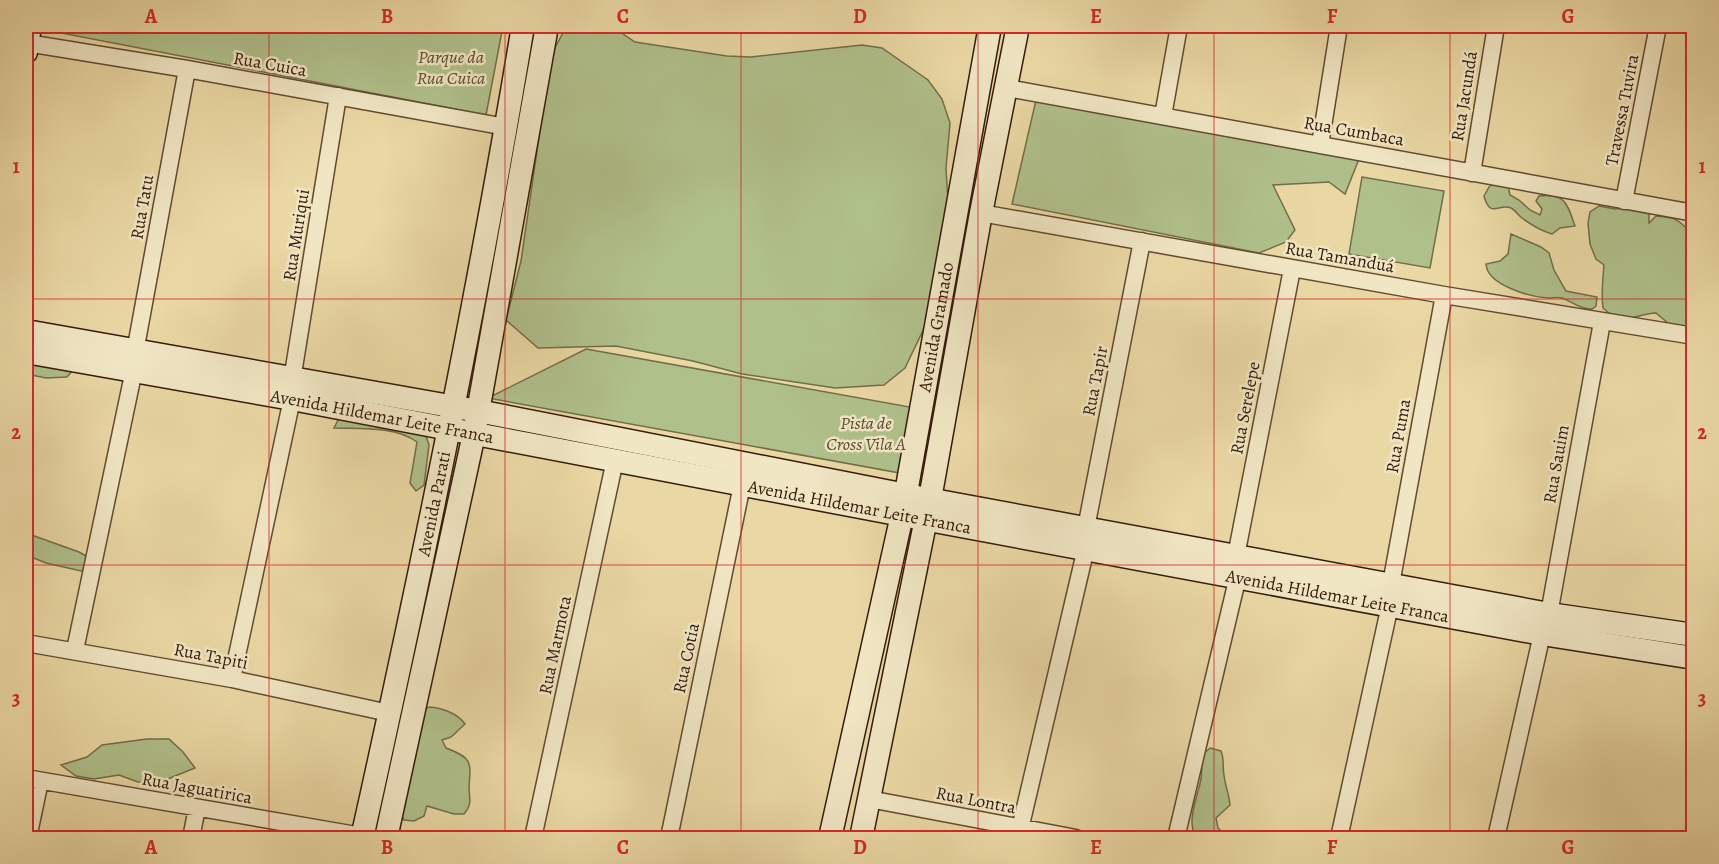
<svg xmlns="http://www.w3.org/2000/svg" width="1719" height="864" font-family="Alegreya,serif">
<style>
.green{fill:#b0c08b;stroke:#726d4a;stroke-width:1.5}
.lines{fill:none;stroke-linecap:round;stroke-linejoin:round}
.lane-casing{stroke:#624a30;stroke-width:10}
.street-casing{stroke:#624a30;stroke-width:19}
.secondary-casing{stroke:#341a09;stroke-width:25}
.lane{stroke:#f1e6c4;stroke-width:8}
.street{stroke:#f1e6c4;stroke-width:16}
.secondary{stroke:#f1e6c4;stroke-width:22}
.grid{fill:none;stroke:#d62828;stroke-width:1.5;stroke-opacity:0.55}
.labels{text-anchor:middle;stroke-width:5;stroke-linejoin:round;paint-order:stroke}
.park-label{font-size:18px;font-style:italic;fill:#594c30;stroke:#f1e6c4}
.street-label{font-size:18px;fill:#341a09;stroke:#f1e6c4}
.neatline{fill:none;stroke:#d62828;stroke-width:2}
.grid-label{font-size:20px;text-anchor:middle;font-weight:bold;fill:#d62828}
</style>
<rect width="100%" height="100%" fill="#ead8a4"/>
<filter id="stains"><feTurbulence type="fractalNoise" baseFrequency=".00333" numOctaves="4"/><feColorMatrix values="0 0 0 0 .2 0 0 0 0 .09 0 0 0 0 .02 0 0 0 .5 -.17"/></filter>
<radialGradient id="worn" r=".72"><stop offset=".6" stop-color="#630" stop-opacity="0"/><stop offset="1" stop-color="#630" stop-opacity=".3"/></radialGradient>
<path class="green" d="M58 26H503L486 115 56 32Z
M574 26H604L614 28 635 42 727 56 751 57 862 45 882 48 928 80 942 99 950 123 946 168 949 217 928 320 905 368 884 385 835 388 742 374 693 361 616 346 538 348 506 320 521 261 551 55 563 33Z
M1036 100 1359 159 1345 194 1329 182 1273 185 1295 230 1286 242 1259 253 1012 204Z
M1362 177 1444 191 1430 268 1349 254Z
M1493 184 1508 186 1510 195 1519 200 1530 210 1540 215 1542 209 1536 201 1539 196C1566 193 1567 204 1575 226L1560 228 1552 234C1542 231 1530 224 1522 218 1518 215 1515 210 1511 208 1499 203 1490 219 1484 196L1489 187Z
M1599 206 1615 209 1627 208 1649 214V223L1656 216C1669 217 1676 217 1685 227L1693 226V331L1669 324 1656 313C1633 314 1624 328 1603 308 1601 295 1603 277 1604 265L1596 259 1590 244 1588 223 1590 212Z
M1511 234 1541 247 1549 253 1554 270 1566 291 1597 297 1596 306 1592 309C1579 309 1573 302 1562 298 1557 297 1553 298 1548 298 1530 297 1487 285 1486 264L1500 261 1508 254Z
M586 349 910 407 900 473 488 398Z
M26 359 73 370 67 377 46 378 26 374Z
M339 418 426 436 429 445 424 485 416 491 410 483 417 442C395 426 360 429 334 428Z
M26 533 79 552 88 557V565L81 571 46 563 26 555Z
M429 707C442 708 457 713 465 724L451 737 442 740 446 748C472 758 471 761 469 787 469 799 473 803 464 814H454L427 806 424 816 414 821 404 820 399 810 419 712Z
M147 739H169L183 752 195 768 158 783 138 782 119 775 94 779 76 776 61 765 87 757 102 745Z
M1210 748 1221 751C1225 761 1222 765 1224 775 1225 785 1229 794 1230 805L1216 818 1218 828 1225 835 1224 838H1197C1185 823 1198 796 1201 779 1202 771 1202 763 1202 755Z"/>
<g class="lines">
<defs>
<path id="lane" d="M688 26 707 29 720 26
M787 26H801"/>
<path id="street" d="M27 43 187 69 506 127
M1007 88 1694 213
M1163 116 1179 26
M1320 145 1339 26
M1472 173 1496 26
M1624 201 1658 26
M981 213 1444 295 1694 336
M135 352 187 69
M292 380 338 96
M1086 528 1142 241
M1236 556 1292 269
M1391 584 1444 295
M1549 614 1602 322
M26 643 232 679 389 713
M75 650 134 370
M232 679 292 399
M26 778 362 836
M869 799 1076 838
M1020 829 1086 548
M28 838 40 781
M191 838 197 808
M533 838 615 460
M669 838 742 485
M1176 838 1238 576
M1339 838 1390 605
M1496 838 1542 634"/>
<g id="secondary">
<path d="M26 52 30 26"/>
<path d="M26 331 478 411 906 495 1549 614 1694 635"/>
<path id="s1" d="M26 352 292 399 902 515 1542 634 1694 658"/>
<path id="s2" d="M362 838C422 569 478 298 523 26"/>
<path d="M386 838 474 434 547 26"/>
<path id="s3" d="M830 838 902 515 990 26"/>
<path d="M861 838 930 499 981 213 1018 26"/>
</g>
</defs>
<use href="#lane" class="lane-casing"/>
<use href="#street" class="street-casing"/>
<use href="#secondary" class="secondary-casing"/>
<use href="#lane" class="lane"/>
<use href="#street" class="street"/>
<use href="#secondary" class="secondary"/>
</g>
<path class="grid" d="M269 26V838M505 26V838M741 26V838M978 26V838M1214 26V838M1450 26V838M26 299H1694M26 565H1694"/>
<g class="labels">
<g class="park-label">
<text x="451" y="63">Parque da<tspan x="451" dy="21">Rua Cuica</tspan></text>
<text x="866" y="429">Pista de<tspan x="866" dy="21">Cross Vila A</tspan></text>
</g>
<g class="street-label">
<text transform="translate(270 64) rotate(10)" y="6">Rua Cuica</text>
<text transform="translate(1464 96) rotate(-81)" y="6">Rua Jacundá</text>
<text transform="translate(1622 110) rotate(-79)" y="6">Travessa Tuvira</text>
<text transform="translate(1354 131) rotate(10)" y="6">Rua Cumbaca</text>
<text transform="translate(142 207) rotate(-80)" y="6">Rua Tatu</text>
<text transform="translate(296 235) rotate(-81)" y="6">Rua Muriqui</text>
<text transform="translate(1340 257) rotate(10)" y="6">Rua Tamanduá</text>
<text dy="6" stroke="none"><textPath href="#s3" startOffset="522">Avenida Gramado</textPath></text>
<text transform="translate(1095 381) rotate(-79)" y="6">Rua Tapir</text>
<text transform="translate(1245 408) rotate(-79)" y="6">Rua Serelepe</text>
<text dy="6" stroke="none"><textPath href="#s1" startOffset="362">Avenida Hildemar Leite Franca</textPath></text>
<text transform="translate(1398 436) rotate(-80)" y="6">Rua Puma</text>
<text transform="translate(1556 464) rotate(-80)" y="6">Rua Sauim</text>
<text dy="6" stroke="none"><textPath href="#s2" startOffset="342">Avenida Parati</textPath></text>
<text dy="6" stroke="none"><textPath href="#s1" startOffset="848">Avenida Hildemar Leite Franca</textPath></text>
<text dy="6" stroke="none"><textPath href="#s1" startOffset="1334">Avenida Hildemar Leite Franca</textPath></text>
<text transform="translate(555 645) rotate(-78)" y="6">Rua Marmota</text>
<text transform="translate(211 656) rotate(11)" y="6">Rua Tapiti</text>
<text transform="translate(686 658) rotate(-78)" y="6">Rua Cotia</text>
<text transform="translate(197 788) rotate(10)" y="6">Rua Jaguatirica</text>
<text transform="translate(976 800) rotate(11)" y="6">Rua Lontra</text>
</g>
</g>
<rect width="1719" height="864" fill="none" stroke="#ead8a4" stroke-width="66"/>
<rect x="33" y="33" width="1653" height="798" class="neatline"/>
<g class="grid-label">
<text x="151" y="23">A</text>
<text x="387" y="23">B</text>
<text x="623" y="23">C</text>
<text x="860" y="23">D</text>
<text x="1096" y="23">E</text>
<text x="1332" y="23">F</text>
<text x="1568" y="23">G</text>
<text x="16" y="173">1</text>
<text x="1702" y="173">1</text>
<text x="16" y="439">2</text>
<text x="1702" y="439">2</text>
<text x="16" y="705">3</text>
<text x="1702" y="705">3</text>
<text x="151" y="854">A</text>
<text x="387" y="854">B</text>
<text x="623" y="854">C</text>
<text x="860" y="854">D</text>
<text x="1096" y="854">E</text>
<text x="1332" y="854">F</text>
<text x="1568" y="854">G</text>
</g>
<rect width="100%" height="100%" filter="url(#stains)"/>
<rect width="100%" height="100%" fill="url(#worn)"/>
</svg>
